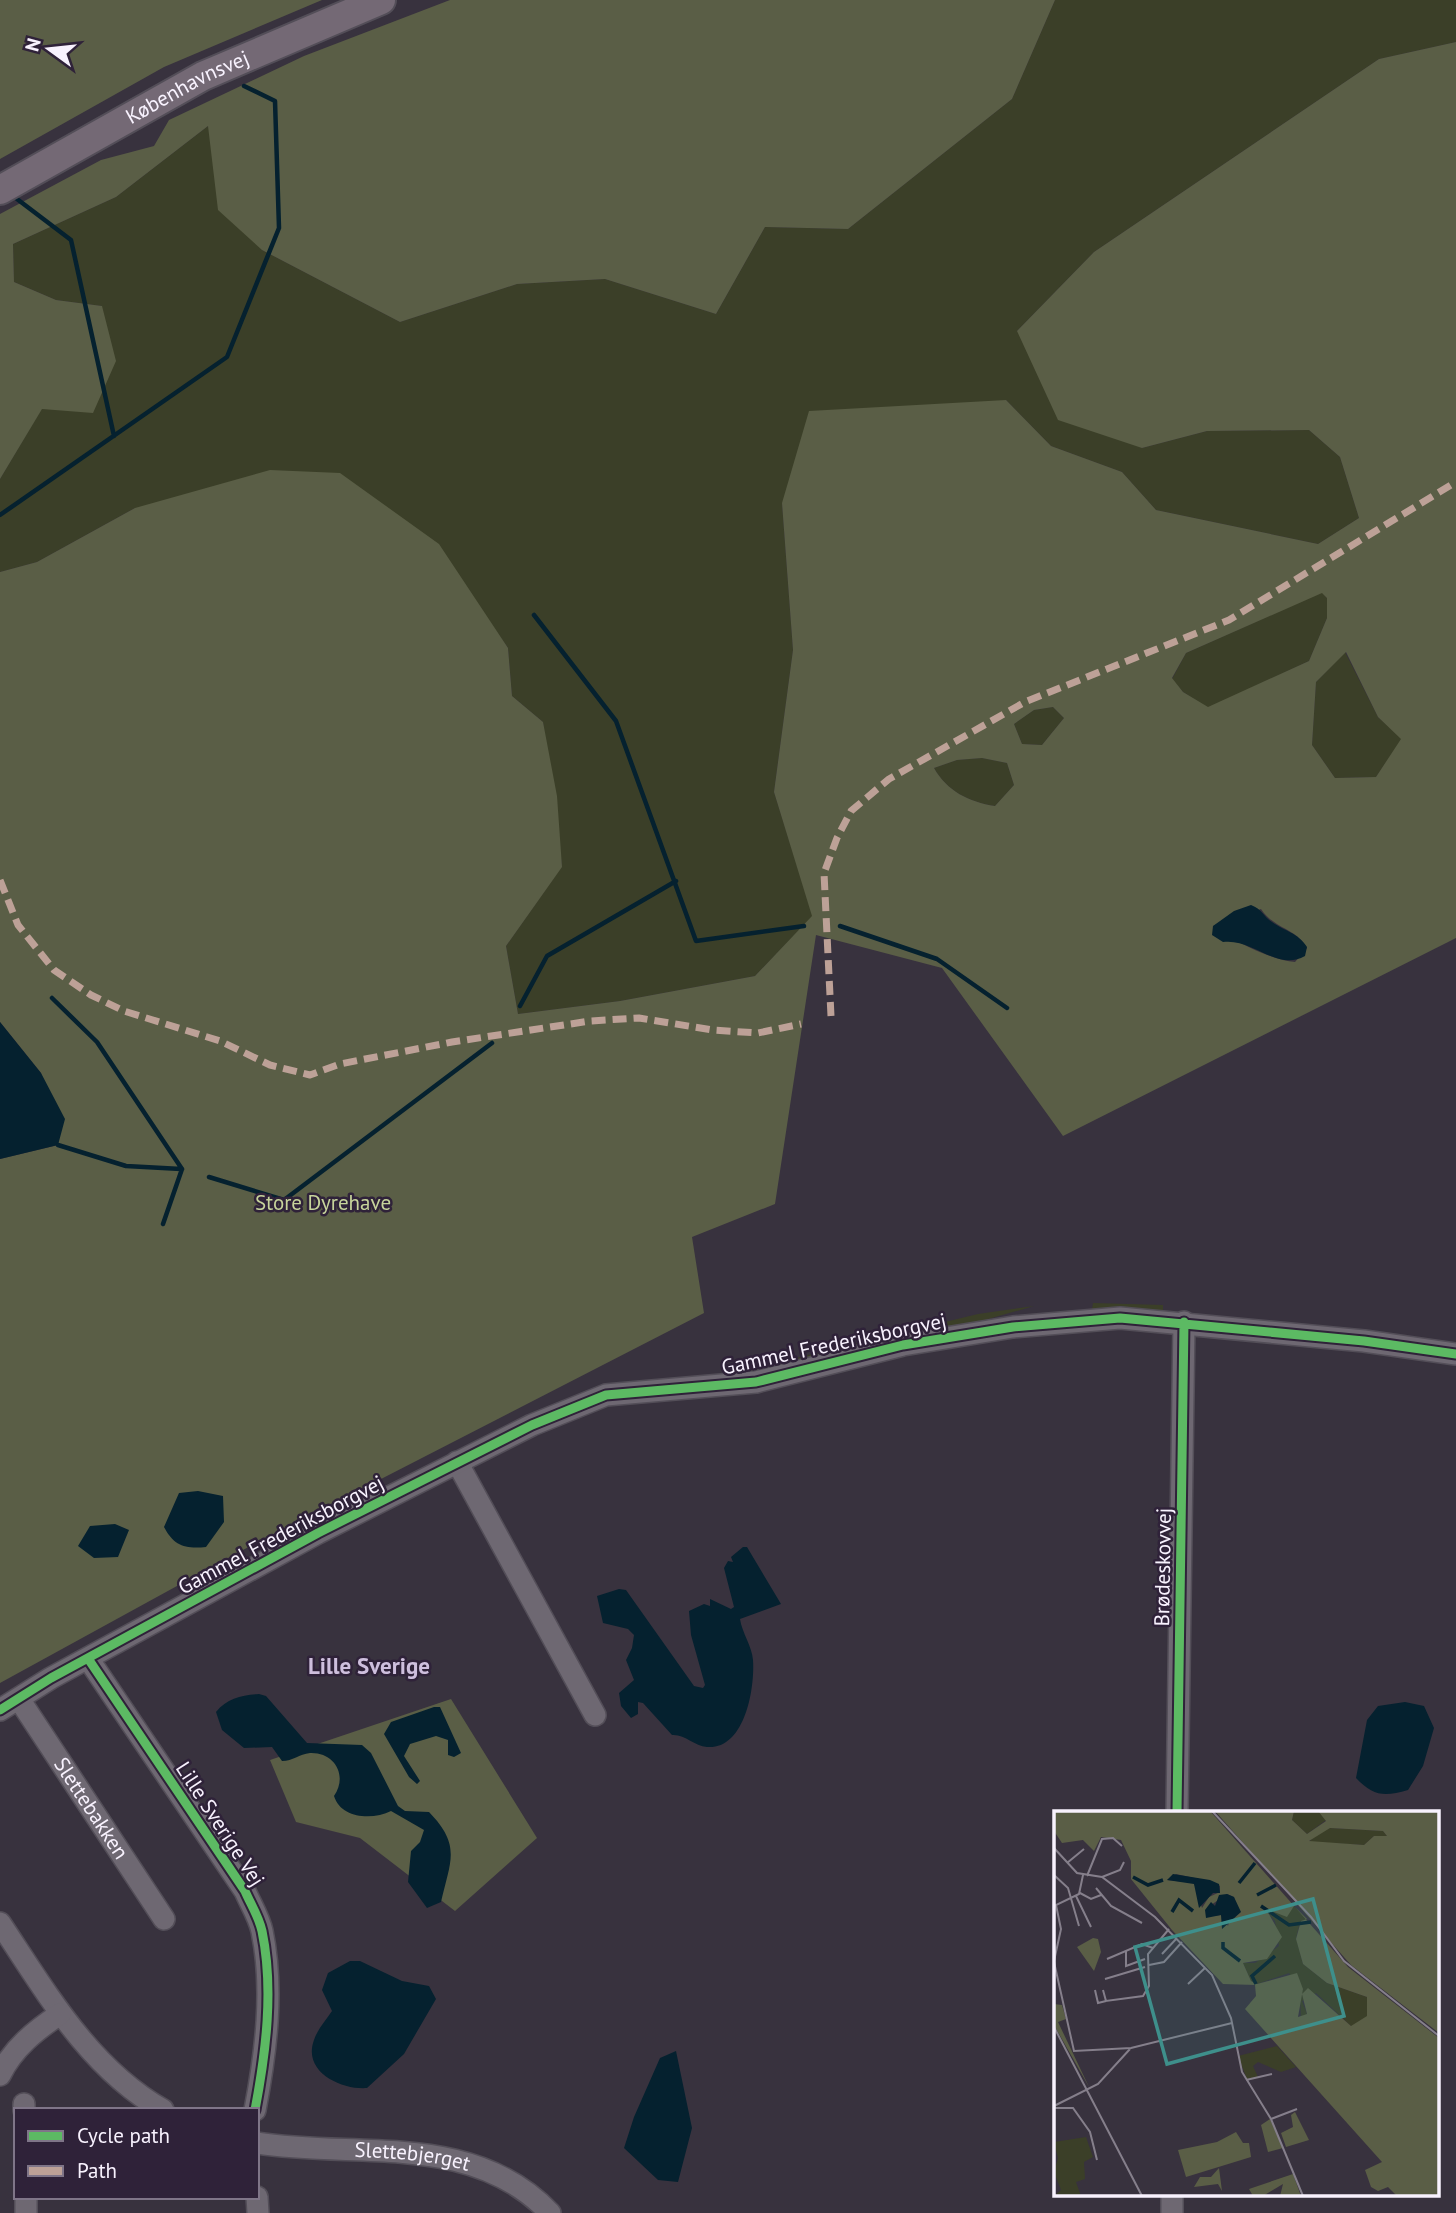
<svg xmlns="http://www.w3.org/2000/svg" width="1456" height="2213" font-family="'PT Sans',sans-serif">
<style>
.green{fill:#3b3f28}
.forest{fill:#5a5e46;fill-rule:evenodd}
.water{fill:#05212f}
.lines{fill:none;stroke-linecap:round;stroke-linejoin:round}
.stream{stroke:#05212f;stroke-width:4.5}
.minor-casing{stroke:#534e58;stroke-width:24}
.major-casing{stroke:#534e58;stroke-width:32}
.minor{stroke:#6e6872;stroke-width:21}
.major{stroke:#746975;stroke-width:28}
.quiet{stroke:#bda197;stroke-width:7;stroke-dasharray:14 7;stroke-linecap:butt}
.cycleway-casing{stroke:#2f2239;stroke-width:13}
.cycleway{stroke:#5cba63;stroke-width:9}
.labels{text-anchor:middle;stroke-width:5;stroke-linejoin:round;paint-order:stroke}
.street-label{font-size:21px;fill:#f8f2fe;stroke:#2f2239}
.park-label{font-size:21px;fill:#c7d49b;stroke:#2f2239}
.neighbourhood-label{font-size:23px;font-weight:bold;fill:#cebfdd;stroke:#2f2239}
.inset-river{fill:none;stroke:#05212f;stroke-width:3.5}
.inset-road{fill:none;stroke:#857f8b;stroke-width:2}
.view{fill:#3e8f8b;fill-opacity:0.15;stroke:#3e8f8b;stroke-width:3.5}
.inset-edge{fill:none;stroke:#f8f2fe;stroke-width:3.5}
</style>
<rect width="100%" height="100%" fill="#38323e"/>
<path class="green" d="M1055 0H1456V42L1379 59 1094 252 1017 331 1142 448 1207 431 1309 430 1340 457 1359 518 1318 544 1156 510 1122 472 1051 446 1006 400 782 503 793 650 774 792 813 916 755 976 620 1001 518 1014 506 946 562 866 543 722 512 696 508 648 487 618 135 508 37 562 0 572V479L102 306 56 300 14 282 13 244 116 197 208 126 262 250 400 322 517 284 605 279 716 314 765 227 848 229 1012 99Z
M1322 592 1327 598V618L1309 661 1208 708 1183 692 1172 679 1186 653Z
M1345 652 1378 717 1402 739 1376 777 1335 778 1312 745 1316 682Z
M1053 707 1064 718 1042 745 1022 744 1014 724 1034 710Z
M982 758 1007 763 1014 785 995 806C969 802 947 791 934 768L957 760Z
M1093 1303 1163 1305V1313L1092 1309Z
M1034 1306 964 1326 759 1372 722 1376 978 1314Z"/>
<path class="forest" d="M0 0H322L164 67 0 159Z
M450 0H1055L1012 99 848 229 765 227 716 314 605 279 517 284 400 322 262 250 218 210 208 126 116 197 13 244 14 282 56 300 102 306 116 361 93 413 42 409 0 479V214L101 160 154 146 169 120 304 56Z
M1456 42V938L1063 1136 942 968 816 935 775 1204 692 1237 704 1313 239 1552 0 1683V1159L58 1145 41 1073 0 1022V572L37 562 135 508 270 470 340 473 439 544 508 648 512 696 543 722 557 796 562 867 506 946 518 1014 620 1001 755 976 812 916 774 792 793 650 782 503 809 411 1006 400 1051 446 1122 472 1156 510 1318 544 1359 518 1340 457 1309 430 1207 431 1142 448 1058 420 1017 331 1094 252 1379 59ZM1322 593 1327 598V618L1309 661 1208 707 1183 692 1172 678 1186 653ZM1346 652 1378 717 1401 739 1376 777 1335 778 1312 745 1316 682ZM1053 707 1064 718 1042 745 1022 744 1014 724 1034 710ZM982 758 1007 763 1014 785 995 806C969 802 947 791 934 768L957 760ZM1261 909C1274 929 1296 928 1307 948L1295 962C1270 960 1234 941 1213 926Z
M451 1699 537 1838 455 1911 360 1838 296 1822 270 1760Z"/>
<path class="water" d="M1251 905C1262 909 1263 916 1272 922 1286 932 1297 932 1307 947L1305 956C1277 972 1253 938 1223 942L1212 935 1213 926 1234 911Z
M0 1022 41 1073 65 1119 58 1145 0 1159Z
M198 1491 223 1496 224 1522 206 1547C185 1549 174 1546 164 1527L179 1493Z
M115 1524 129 1530 118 1557 94 1558 78 1546 90 1526Z
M743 1547H747L781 1604 740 1619C742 1633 752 1646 753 1660 755 1688 745 1750 707 1747 694 1746 685 1734 672 1735L643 1703 638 1702V1714L631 1718 621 1706 619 1693 634 1680 626 1660 632 1648 634 1635 628 1629 603 1623 597 1596 619 1589 626 1590 694 1686 703 1688 705 1685 691 1635 689 1611 704 1604 710 1606V1599L731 1609 734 1607 724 1568 728 1561 733 1562 731 1557Z
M259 1694 266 1696 307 1743 362 1745 371 1753 398 1806 405 1811 429 1812C462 1846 450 1861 441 1902L427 1908 408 1882 411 1851 420 1842 424 1830 391 1811C373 1820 341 1819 334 1796 348 1776 335 1752 310 1753 299 1754 293 1761 282 1761L272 1747 244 1748 222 1730 216 1712C227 1698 242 1695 259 1694Z
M1405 1702 1424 1706 1434 1728 1423 1766 1408 1790C1384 1797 1373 1796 1356 1778L1367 1720 1378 1706Z
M434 1707H440L461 1753 454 1757 448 1755V1740L436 1736 410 1744 404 1756 420 1781 417 1784 409 1777 384 1734 391 1722Z
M350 1961H360L402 1981 429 1986 436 1999 404 2054 367 2088C342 2090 302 2072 314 2040 317 2030 326 2020 332 2011L322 1990 328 1973Z
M676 2051 692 2128 678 2182 658 2180 624 2148 634 2117 660 2058Z"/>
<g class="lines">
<path class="stream" d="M17 199 71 240 114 436
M0 515 227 357 279 228 275 101 244 86
M534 615 616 721 696 941 804 926
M840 926 937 959 1007 1008
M52 998 97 1042 182 1169
M520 1006 547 956 676 881
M58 1145 126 1166 181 1169
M209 1177 284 1200 492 1043
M163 1224 182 1169"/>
<defs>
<g id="minor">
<path d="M457 1462 595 1715"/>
<path d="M89 1660 245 1891C250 1903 259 1917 262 1931 274 1989 266 2052 255 2110"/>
<path id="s1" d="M19 1699 164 1919"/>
<path d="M0 1710 51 1678 318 1533 532 1425 606 1395 756 1382 903 1345 1013 1327 1120 1318 1364 1341 1456 1354"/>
<path d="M1177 1812 1184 1322"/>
<path d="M0 1923C46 1992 89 2068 163 2110"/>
<path d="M0 2075C13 2048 36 2030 60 2014"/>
<path d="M24 2104V2110"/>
<path id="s2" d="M257 2143C358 2159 472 2131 550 2213"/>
<path d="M26 2197V2213"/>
<path d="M257 2197 258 2213"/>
<path d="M1172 2213V2194"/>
</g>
<g id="major">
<path id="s3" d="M0 190 203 76 381 0"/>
</g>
</defs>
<use href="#minor" class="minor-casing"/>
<use href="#major" class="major-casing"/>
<use href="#minor" class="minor"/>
<use href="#major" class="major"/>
<path class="quiet" d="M0 880 18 925 54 970 91 995 124 1011 220 1041 270 1065 310 1075 340 1064 452 1042 590 1021 639 1018 713 1030 758 1033 801 1024
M831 1016 824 873 837 838 851 811 889 779 1025 702 1229 620 1456 482"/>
<defs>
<path id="cycleway" d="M89 1660 245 1891C250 1903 259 1917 262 1931 274 1989 266 2052 255 2110
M0 1710 51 1678 318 1533 532 1425 606 1395 756 1382 903 1345 1013 1327 1120 1318 1364 1341 1456 1354
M1177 1812 1184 1322"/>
</defs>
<use href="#cycleway" class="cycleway-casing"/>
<use href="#cycleway" class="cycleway"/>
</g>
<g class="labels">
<g class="street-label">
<text dy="7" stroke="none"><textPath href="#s3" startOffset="214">Københavnsvej</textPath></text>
<text transform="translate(834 1344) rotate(-12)" y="7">Gammel Frederiksborgvej</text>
<text transform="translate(281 1535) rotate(-28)" y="7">Gammel Frederiksborgvej</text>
<text transform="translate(1163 1567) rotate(-89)" y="7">Brødeskovvej</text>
<text dy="7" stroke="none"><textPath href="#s1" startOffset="131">Slettebakken</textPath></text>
<text transform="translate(220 1824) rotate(57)" y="7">Lille Sverige Vej</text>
<text dy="7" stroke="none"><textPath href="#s2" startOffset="156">Slettebjerget</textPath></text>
</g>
<g class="park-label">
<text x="323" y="1210">Store Dyrehave</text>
</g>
<g class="neighbourhood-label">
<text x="369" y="1674">Lille Sverige</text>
</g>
</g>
<g transform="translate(1054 1811)">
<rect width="385" height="385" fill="#38323e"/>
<path d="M240 0H264L272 9 253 23 238 9ZM276 17 329 20 333 25H320L310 34 255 31 264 21ZM240 95 253 108 245 115 242 127 249 153 273 172 313 186V206L298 216 262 182 248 190 253 203 247 209 246 183 235 162 203 173 197 170 189 152H201L225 135 221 110 211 98 236 99ZM223 235 242 256 227 261 204 251 199 255 204 266 193 268 184 245ZM32 326 39 346 30 351 31 368 22 371 27 385H0L7 379 0 361 4 347 0 331Z" fill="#3b3f28"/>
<path d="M0 0H156L294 156 385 227V385H343L334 376 324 380 317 376 311 359 328 351 191 198 202 185 201 174 169 173 118 119 77 68V50L67 29 47 26 40 40 29 29 8 32 0 20ZM122 63 159 71 166 75V81L155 86 148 97 140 72 113 69ZM173 83 180 86 181 93 174 115 167 104 159 105 157 94ZM240 95 253 108 247 110 242 128 249 153 273 172 313 186V205L297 215 254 177 248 183 253 203 244 206 249 178 243 162 203 173 197 170 189 152 213 148 228 126 212 98 233 106ZM161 0H240L238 9 253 23 272 10 264 0H385V222L297 154ZM276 17 329 20 333 25H320L310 34 255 30ZM39 127 44 128 47 141 40 160 23 136ZM0 193 8 194 12 208 4 211 35 276 0 214ZM241 301 255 329 232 336 227 322 239 316 237 304ZM216 308 229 337 214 341 207 314ZM182 321 189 332H195L197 346 132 366 124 339 163 331ZM165 357 168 380 164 373 140 376 146 366H157ZM239 363 247 385H226L229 373 209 385H199L195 378Z" fill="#5a5e46" fill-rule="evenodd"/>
<path d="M119 63 156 69 165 73 166 82H159L145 97 140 73 113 69ZM173 83 180 86 187 101 168 118 167 104 152 107 151 99 157 91 161 95 165 84Z" fill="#05212f"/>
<path class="inset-river" d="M79 66 94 74 109 69M185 72 201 52M203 84 222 74M207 95 235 114 257 111M118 101 125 89 139 100M169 131V137L186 150M202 173 198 165 221 145"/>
<path class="inset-road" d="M158 0 257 106 290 150 385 225M0 37 23 62 48 66 101 106 158 164 177 207 188 261 217 308 249 385M13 52 30 38M0 64 14 77 25 115M33 65 48 28 59 27 68 35M48 66 66 59 70 51M42 77 57 95 88 112M26 82 37 88 47 84M22 85 37 116M72 140V155L91 148M108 143 123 127M53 148 88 133 99 137M0 150 7 118 2 94 25 83 29 64M0 151 20 240 77 237 178 212M95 154 110 151 128 131M51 168 91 156M134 173 151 157M41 179 44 192 52 190M49 179 52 190 89 185 95 175 94 143 115 118M0 216 88 385M192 269 218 263M0 295 44 273 76 238M0 297H19L36 321 43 349M217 308 243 298"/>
<path class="view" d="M259 88 290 205 113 253 81 136Z"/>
<rect width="385" height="385" class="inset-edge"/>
</g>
<rect x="14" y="2108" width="245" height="91" fill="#2f2239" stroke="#7f7588" stroke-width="2"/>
<rect x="28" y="2131" width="35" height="10" fill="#5cba63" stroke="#7f7588" stroke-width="2"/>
<text x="77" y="2143" font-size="21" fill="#f8f2fe">Cycle path</text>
<rect x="28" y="2166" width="35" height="10" fill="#bda197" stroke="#7f7588" stroke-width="2"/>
<text x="77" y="2178" font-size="21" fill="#f8f2fe">Path</text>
<g transform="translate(49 49) rotate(285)" stroke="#2f2239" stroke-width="5" paint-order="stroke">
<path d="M0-5L12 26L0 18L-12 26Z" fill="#f8f2fe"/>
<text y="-10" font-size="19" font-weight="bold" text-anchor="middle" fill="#f8f2fe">N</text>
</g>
</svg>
